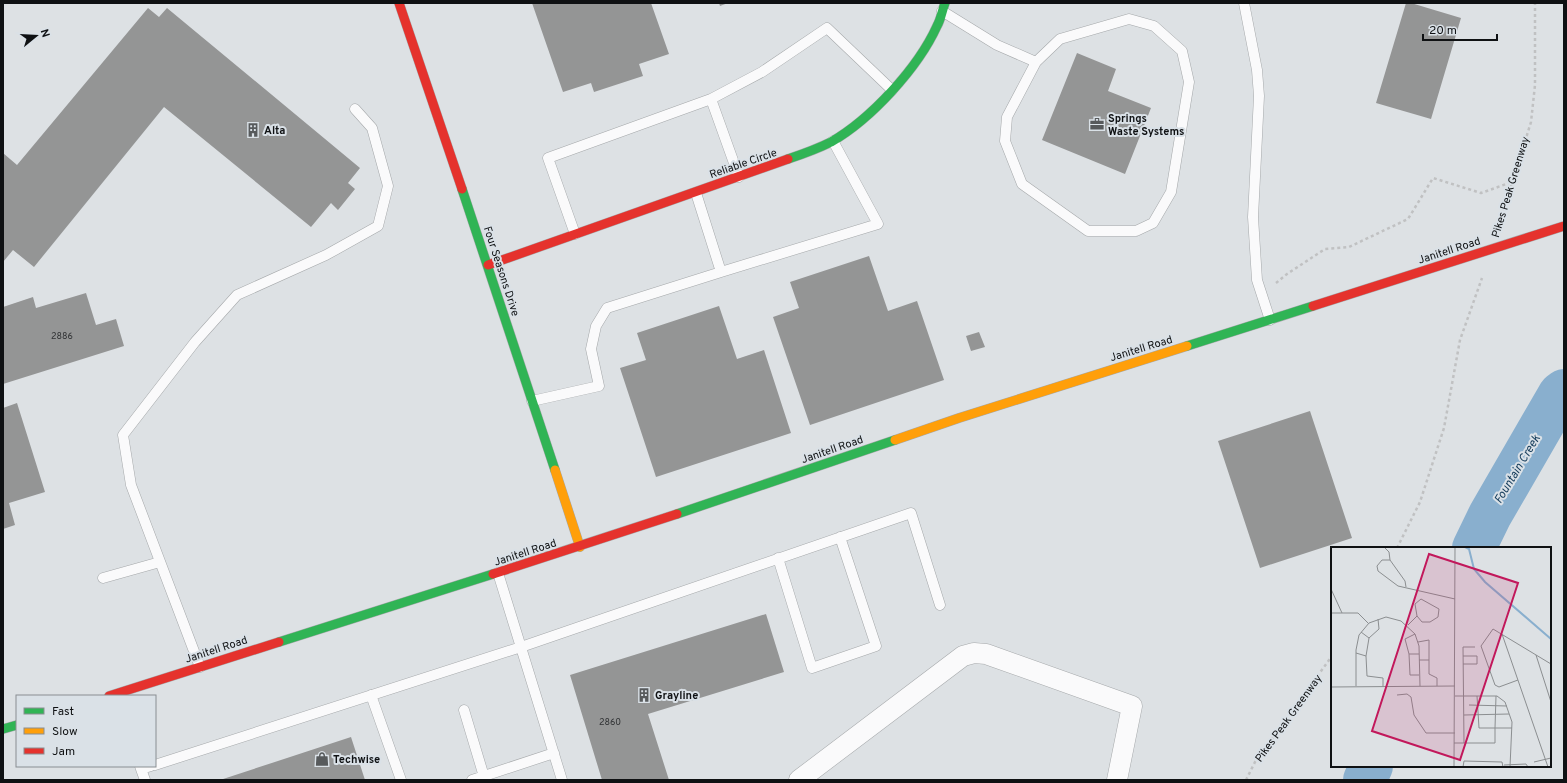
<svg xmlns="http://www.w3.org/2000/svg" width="1567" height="783" font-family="Overpass,sans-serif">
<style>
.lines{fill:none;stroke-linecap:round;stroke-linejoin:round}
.river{stroke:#89afce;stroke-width:44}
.building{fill:#949595}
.lane-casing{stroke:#a5a8aa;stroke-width:11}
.street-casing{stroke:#a5a8aa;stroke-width:21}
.fast-casing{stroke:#a5a8aa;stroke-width:10}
.slow-casing{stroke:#a5a8aa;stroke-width:10}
.jam-casing{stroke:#a5a8aa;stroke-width:10}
.path{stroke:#c0c1c2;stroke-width:2.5;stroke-dasharray:3 3;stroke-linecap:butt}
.lane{stroke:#fafafb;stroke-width:10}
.street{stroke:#fafafb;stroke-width:20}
.fast{stroke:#30b455;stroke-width:9}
.slow{stroke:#ff9f0a;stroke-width:9}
.jam{stroke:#e5322d;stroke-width:9}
.jam-bridge-casing{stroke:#a5a8aa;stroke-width:10;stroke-linecap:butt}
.jam-bridge{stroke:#e5322d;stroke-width:9}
.labels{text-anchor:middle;stroke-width:4;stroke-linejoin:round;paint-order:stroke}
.number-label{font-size:9px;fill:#303234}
.poi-label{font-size:11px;font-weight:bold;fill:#0f1113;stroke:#dae1e7;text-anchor:start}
.street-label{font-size:11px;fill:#0f1113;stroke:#dae1e7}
.water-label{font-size:12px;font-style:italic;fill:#153c5b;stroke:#dae1e7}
.inset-river{fill:none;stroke:#89afce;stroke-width:2}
.inset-road{fill:none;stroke:#8b8e90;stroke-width:1}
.view{fill:#c2185b;fill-opacity:0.15;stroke:#c2185b;stroke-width:2}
.inset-edge{fill:none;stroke:#0f1113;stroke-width:2}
</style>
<rect width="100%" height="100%" fill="#dde1e4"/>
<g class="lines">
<path class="river" d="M1474 548 1490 515 1560 394 1564 391
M1365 780 1371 766"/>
</g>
<path class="building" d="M532 3H651L669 54 639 64 643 76 594 92 591 83 563 92Z
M719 3H728L720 6Z
M1406 3H1411L1461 18 1431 119 1376 103Z
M148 8 159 17 167 8 360 168 348 183 355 189 338 210 331 203 311 227 164 107 34 267 13 250 3 262V153L17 165Z
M1077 53 1116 69 1108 91 1151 108 1125 174 1042 140Z
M869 256 888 311 917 301 944 380 810 425 773 317 799 308 790 282Z
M86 293 96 325 116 319 124 346 3 384V307L33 297 36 308Z
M719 306 737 359 764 350 791 433 656 477 620 368 646 360 637 333Z
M979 332 985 347 971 351 966 336Z
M17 403 45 492 9 503 15 525 3 529V408Z
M1310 411 1352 538 1260 568 1218 441Z
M766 614 784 672 648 714 669 780H602L570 675Z
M351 737 365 780H220Z"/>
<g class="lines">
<defs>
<path id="lane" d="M1244 3 1257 70 1259 96 1253 217 1257 280 1270 320
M942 11 997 45 1036 62 1007 117 1005 141 1022 184 1088 231H1136L1153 223 1171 192 1189 82 1182 51 1154 26 1129 19 1060 39 1036 62
M711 99 762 72 827 28 892 90
M575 234 548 158 711 99 739 177
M721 272 878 224 833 141
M532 401 599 386 591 349 596 326 607 308 721 272 696 193
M778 558 812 668 876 646 840 537
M498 573 562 780
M103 578 160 562
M200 667 131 485 123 435 195 342 237 295 326 255 378 226 388 186 372 128 355 109
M371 695 401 780
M464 710 485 780
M155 765 521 647 911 513 940 605
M140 766 141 769 151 766
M141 769 145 780
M472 780 554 753"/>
<path id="street" d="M799 780 963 656 974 653 986 654 1132 706 1117 780"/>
<path id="fast" d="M788 159C803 154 817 149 831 142 871 119 918 68 937 26 941 19 942 11 945 3
M462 189 555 470
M1187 346 1313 306
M677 514 895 440
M279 642 493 574
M3 729 17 725"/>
<path id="slow" d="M895 440 959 418 1187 346
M555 470 580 547"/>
<path id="jam" d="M399 3 462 189
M488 265 788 159
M493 574 677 514
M109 696 279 642"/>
</defs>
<use href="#lane" class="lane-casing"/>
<use href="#street" class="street-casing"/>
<use href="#fast" class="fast-casing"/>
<use href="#slow" class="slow-casing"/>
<use href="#jam" class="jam-casing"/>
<path class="path" d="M1500 222 1531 122 1535 85V3
M1276 283 1287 274 1325 249 1349 247 1408 219 1433 178 1481 193 1512 182
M1397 548 1420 502 1444 428 1460 340 1482 278
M1246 780 1255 762 1332 656"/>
<use href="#lane" class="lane"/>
<use href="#street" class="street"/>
<use href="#fast" class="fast"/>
<use href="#slow" class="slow"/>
<use href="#jam" class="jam"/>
<defs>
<path id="jam-bridge" d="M1313 306 1564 226"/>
</defs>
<use href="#jam-bridge" class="jam-bridge-casing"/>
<use href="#jam-bridge" class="jam-bridge"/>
</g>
<defs>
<symbol id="office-bare" viewBox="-9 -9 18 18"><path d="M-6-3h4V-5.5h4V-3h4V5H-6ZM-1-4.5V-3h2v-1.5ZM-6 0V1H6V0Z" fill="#575a5c" stroke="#dae1e7" stroke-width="2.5" paint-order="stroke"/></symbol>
<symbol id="building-bare" viewBox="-9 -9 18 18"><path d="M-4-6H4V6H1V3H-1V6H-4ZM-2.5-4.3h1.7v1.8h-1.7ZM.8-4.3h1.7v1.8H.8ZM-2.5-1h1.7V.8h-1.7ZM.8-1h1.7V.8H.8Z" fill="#575a5c" stroke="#dae1e7" stroke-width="2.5" paint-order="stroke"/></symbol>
<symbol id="shop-bare" viewBox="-9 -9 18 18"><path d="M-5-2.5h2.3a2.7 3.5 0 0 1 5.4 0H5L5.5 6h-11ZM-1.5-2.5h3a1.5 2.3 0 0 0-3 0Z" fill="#575a5c" stroke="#dae1e7" stroke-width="2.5" paint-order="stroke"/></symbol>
</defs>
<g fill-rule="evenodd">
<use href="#office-bare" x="1087" y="114" width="20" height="20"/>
<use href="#building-bare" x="243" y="120" width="20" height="20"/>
<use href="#building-bare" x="634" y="685" width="20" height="20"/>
<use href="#shop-bare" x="312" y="749" width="20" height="20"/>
</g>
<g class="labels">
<g class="number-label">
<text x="62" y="339">2886</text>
<text x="610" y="725">2860</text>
</g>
<g class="poi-label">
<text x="1108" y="122">Springs<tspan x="1108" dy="13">Waste Systems</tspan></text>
<text x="264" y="134">Alta</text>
<text x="655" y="699">Grayline</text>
<text x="333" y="763">Techwise</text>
</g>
<g class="street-label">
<text transform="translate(743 163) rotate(-19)" y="4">Reliable Circle</text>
<text transform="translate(1510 187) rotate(-73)" y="4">Pikes Peak Greenway</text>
<text transform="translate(1449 250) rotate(-18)" y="4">Janitell Road</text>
<text transform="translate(502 271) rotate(72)" y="4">Four Seasons Drive</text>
<text transform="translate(1141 348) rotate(-17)" y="4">Janitell Road</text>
<text transform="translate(832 449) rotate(-19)" y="4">Janitell Road</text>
<text transform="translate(525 552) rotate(-18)" y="4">Janitell Road</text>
<text transform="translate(216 649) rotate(-18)" y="4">Janitell Road</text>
<text transform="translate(1288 718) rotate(-54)" y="4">Pikes Peak Greenway</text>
</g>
<g class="water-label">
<text transform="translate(1517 469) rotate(-59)" y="4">Fountain Creek</text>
</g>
</g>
<g transform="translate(1331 547)">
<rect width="220" height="220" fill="#dde1e4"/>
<path class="inset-river" d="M134 0 138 2 143 22 154 35 220 92"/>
<path class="inset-road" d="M53 0 58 5 59 13M75 40 74 34 59 13H51L46 19 47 24 67 39 124 52M0 42 11 66M0 66H27L37 76M77 78 86 69 91 75H99L107 70 108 62 90 52 84 57 86 69M30 85 38 91 35 109M171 87 217 220M38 91 48 82 47 72M87 95 98 93V113M25 106 35 109 36 129 52 131V139M78 107 74 92 84 87M88 107H78L79 128H88M205 108 220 155M132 109H146V117H132M88 113H98V127L106 131V139M187 133 168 140 164 138 150 99 162 82 220 117M25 139V103L28 88 38 76 55 70 70 74 84 87 88 99 89 139M0 140 124 139M66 148 76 147 80 150 83 168 95 186H124M124 149H166L174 155 181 175 179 220M146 149 148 181H164L165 149M138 158 176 159M133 168 178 167M123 196H133L132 100H144M133 196H164V181H181M203 215 220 211M173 218 195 217 197 220M123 220 124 0M132 220 133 214 171 215 172 220"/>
<path class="view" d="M98 7 187 36 129 213 41 184Z"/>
<rect width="220" height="220" class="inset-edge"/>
</g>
<rect width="1567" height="783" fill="none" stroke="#0f1113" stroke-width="8"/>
<rect x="16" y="695" width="140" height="72" fill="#dae1e7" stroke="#898e92"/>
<rect x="24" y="708" width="20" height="6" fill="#30b455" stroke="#898e92"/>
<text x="52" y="715" font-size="12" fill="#0f1113">Fast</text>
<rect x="24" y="728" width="20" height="6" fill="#ff9f0a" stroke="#898e92"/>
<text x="52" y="735" font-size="12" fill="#0f1113">Slow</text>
<rect x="24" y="748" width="20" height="6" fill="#e5322d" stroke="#898e92"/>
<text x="52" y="755" font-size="12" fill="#0f1113">Jam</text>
<g transform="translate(36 36) rotate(72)" stroke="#dae1e7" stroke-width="3" paint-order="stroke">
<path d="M0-3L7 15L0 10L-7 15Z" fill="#0f1113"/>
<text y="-6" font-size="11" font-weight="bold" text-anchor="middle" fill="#0f1113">N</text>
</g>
<path d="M1423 34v6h74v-6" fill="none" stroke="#0f1113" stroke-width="2"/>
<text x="1429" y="34" font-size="12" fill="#0f1113" stroke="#dae1e7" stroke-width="3" paint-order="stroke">20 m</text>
</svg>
